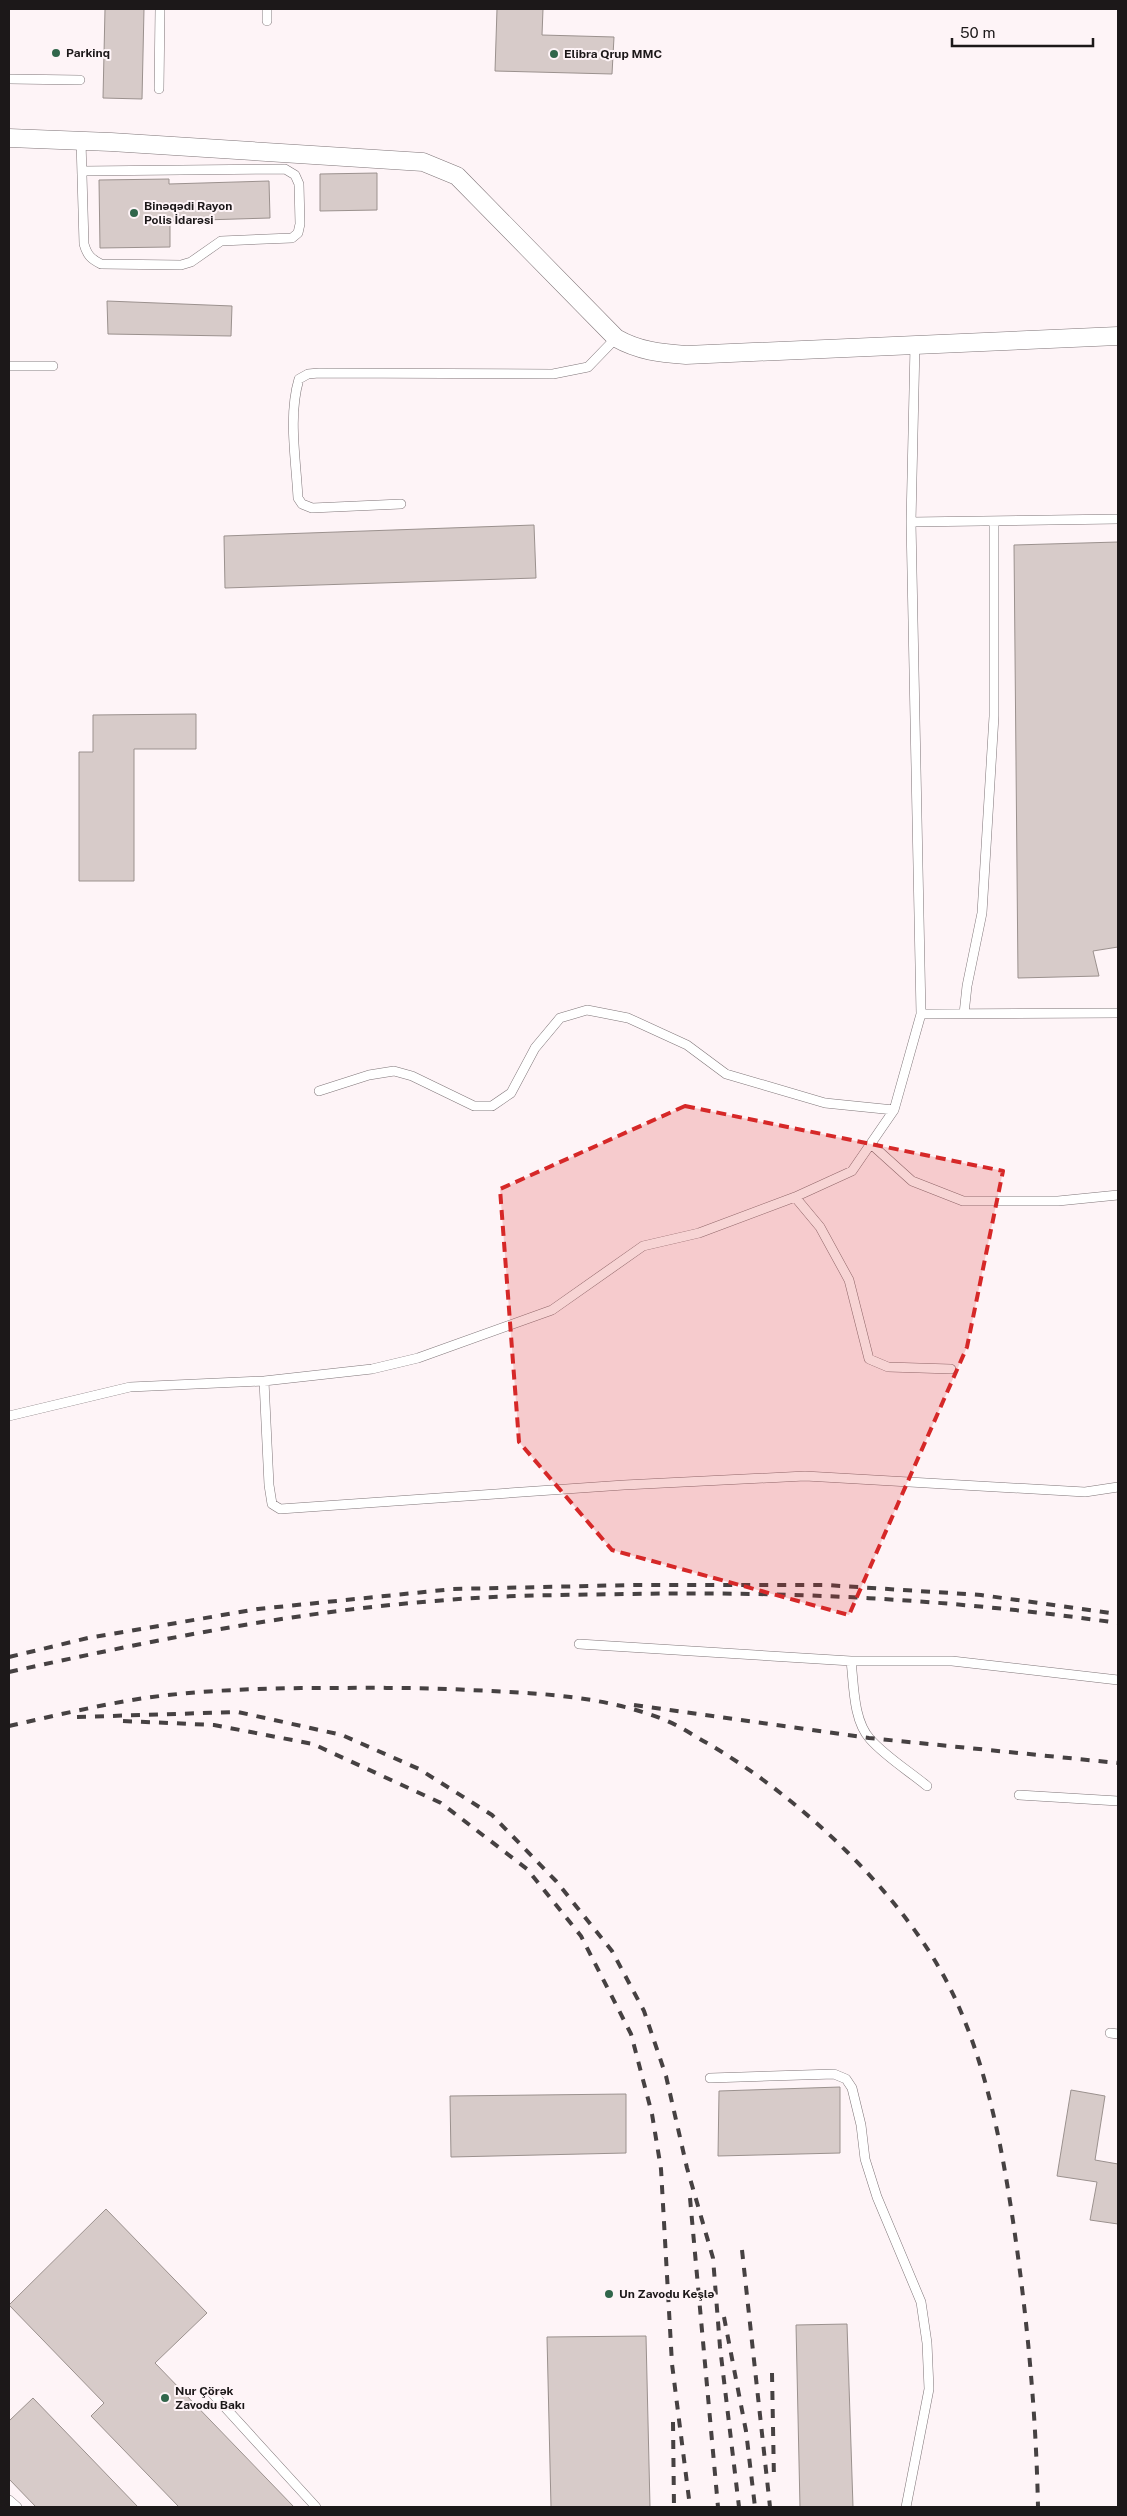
<svg xmlns="http://www.w3.org/2000/svg" width="1127" height="2516" font-family="'Public Sans',sans-serif">
<style>
.building{fill:#d7cbc9;stroke:#9b918e}
.lines{fill:none;stroke-linecap:round;stroke-linejoin:round}
.lane-casing{stroke:#7f7578;stroke-width:10}
.street-casing{stroke:#7f7578;stroke-width:19}
.lane{stroke:#fff;stroke-width:9}
.street{stroke:#fff;stroke-width:18}
.rail{stroke:#464142;stroke-width:4;stroke-dasharray:9 9;stroke-linecap:butt}
.marked{fill:#d62828;fill-opacity:0.2;stroke:#d62828;stroke-width:4;stroke-dasharray:10 6;stroke-linejoin:round}
.poi-dot{fill:#31664b;stroke:#fef4f7;stroke-width:2}
.labels{text-anchor:middle;stroke-width:4;stroke-linejoin:round;paint-order:stroke}
.poi-label{font-size:12px;font-weight:bold;fill:#1c1819;stroke:#fef4f7;text-anchor:start}
</style>
<rect width="100%" height="100%" fill="#fef4f7"/>
<path class="building" d="M105 9H144L142 99 103 98Z
M497 9H543L542 35 614 37 612 74 495 71Z
M377 173V210L320 211V174Z
M169 179V184L269 181 270 218 170 221V247L100 248 99 180Z
M107 301 232 306 231 336 108 334Z
M534 525 536 578 225 588 224 536Z
M1118 542V947L1093 951 1099 976 1018 978 1014 545Z
M196 714V749H134V881H79V752H93V715Z
M840 2087V2153L718 2156 719 2091Z
M1071 2090 1105 2096 1095 2160 1118 2164V2224L1090 2220 1097 2182 1057 2176Z
M626 2094V2153L451 2157 450 2096Z
M106 2209 207 2313 155 2363 294 2507H179L91 2416 104 2403 9 2305Z
M847 2324 853 2507H800L796 2325Z
M646 2336 650 2507H551L547 2337Z
M33 2398 138 2507H36L9 2479V2421Z"/>
<g class="lines">
<defs>
<path id="lane" d="M267 21V9
M9 79 80 80
M159 89 160 9
M81 141 84 244C87 255 91 259 101 264L181 265 191 262 221 241 292 238 298 233 300 224 299 184 295 175 285 169 82 171
M915 345 911 522 1118 519
M9 366H53
M401 504 312 508 302 504 298 498C296 459 288 416 299 379L308 374 319 373 553 374 588 367 616 338
M921 1014 1118 1013
M964 1014 967 986 982 913 994 716V521
M319 1091 369 1075 394 1071 412 1076 474 1106H492L511 1093 535 1048 560 1018 587 1010 628 1018 687 1045 726 1074 825 1103 894 1110
M871 1144 912 1181 963 1201H1058L1118 1195
M795 1197 820 1227 849 1280 869 1359 888 1367 951 1369
M264 1381 269 1485 272 1504 280 1509 624 1485 805 1476 1085 1492 1118 1487
M9 1416 130 1387 264 1381 372 1369 418 1358 552 1310 643 1246 699 1233 795 1197 852 1171 894 1110 921 1014 911 522
M579 1644 851 1661H952L1118 1680
M851 1661C854 1685 853 1720 870 1739 886 1757 909 1771 927 1786
M1019 1795 1118 1801
M1110 2033 1118 2034
M710 2078 834 2074 846 2079 852 2088 861 2125 865 2159 877 2197 921 2302 927 2343 929 2389 906 2507
M211 2392 316 2507
M9 2500 17 2507"/>
<path id="street" d="M9 138 111 142 423 162 457 176 616 338C639 351 660 353 686 355L1118 336"/>
</defs>
<use href="#lane" class="lane-casing"/>
<use href="#street" class="street-casing"/>
<use href="#lane" class="lane"/>
<use href="#street" class="street"/>
<path class="rail" d="M9 1657 88 1638 258 1609 453 1589 634 1585H826L981 1595 1118 1614
M9 1672C149 1641 292 1612 435 1601 499 1595 562 1595 626 1594 793 1591 952 1599 1118 1623
M634 1705 869 1738 1118 1763
M77 1717 238 1712 342 1735 419 1769 492 1815 556 1881 612 1951 644 2011 666 2076 687 2168 713 2258 720 2347 739 2507
M123 1721 214 1725 313 1744 441 1803 527 1869 581 1936 631 2034 652 2114 661 2169 672 2364 690 2507
M9 1726C48 1717 87 1708 126 1701 184 1691 243 1689 301 1688 357 1688 413 1687 469 1690 535 1693 603 1695 665 1720 680 1726 694 1736 707 1743 802 1798 914 1903 958 2005 988 2073 1002 2148 1013 2221 1027 2316 1036 2411 1038 2507
M690 2198 718 2507
M742 2250 770 2507
M724 2317 746 2431 755 2507
M772 2373 774 2480
M673 2422 674 2507"/>
</g>
<path class="marked" d="M685 1106 1003 1171 967 1347 849 1615 612 1550 519 1442 500 1189Z"/>
<g class="poi-dot">
<circle cx="56" cy="53" r="5"/>
<circle cx="554" cy="54" r="5"/>
<circle cx="134" cy="213" r="5"/>
<circle cx="609" cy="2294" r="5"/>
<circle cx="165" cy="2398" r="5"/>
</g>
<g class="labels">
<g class="poi-label">
<text x="66" y="57">Parkinq</text>
<text x="564" y="58">Elibra Qrup MMC</text>
<text x="144" y="210">Binəqədi Rayon<tspan x="144" dy="14">Polis İdarəsi</tspan></text>
<text x="619" y="2298">Un Zavodu Keşlə</text>
<text x="175" y="2395">Nur Çörək<tspan x="175" dy="14">Zavodu Bakı</tspan></text>
</g>
</g>
<rect width="1127" height="2516" fill="none" stroke="#1c1819" stroke-width="20"/>
<path d="M952 38v8h141v-8" fill="none" stroke="#1c1819" stroke-width="2.5"/>
<text x="960" y="38" font-size="15" fill="#1c1819" stroke="#fef4f7" stroke-width="4" paint-order="stroke">50 m</text>
</svg>
